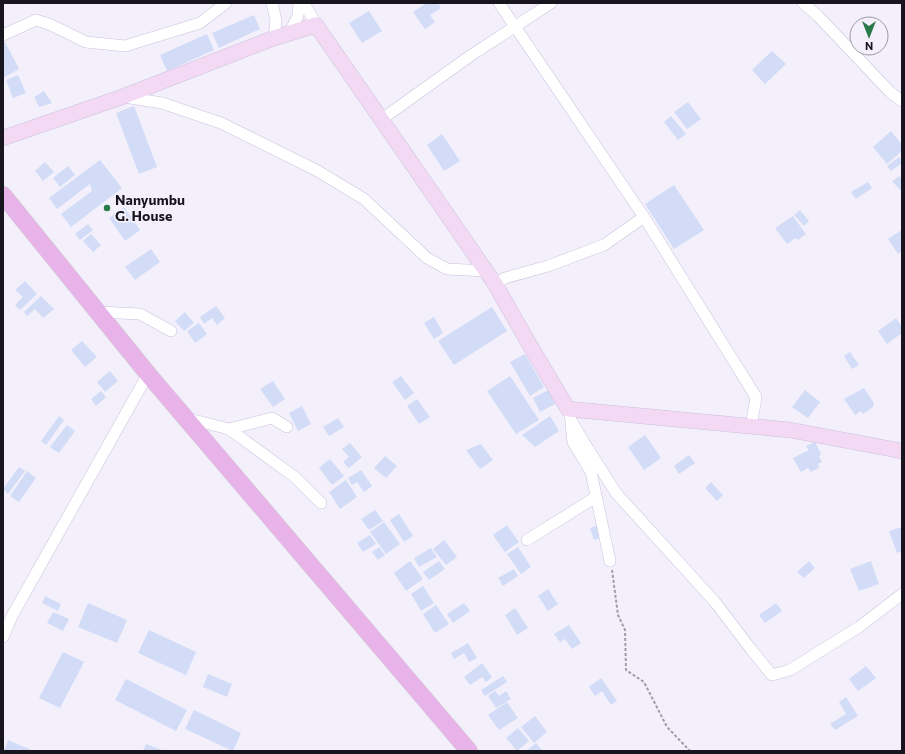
<svg xmlns="http://www.w3.org/2000/svg" width="905" height="754" font-family="Commissioner,sans-serif">
<style>
.building{fill:#d2dcf7}
.lines{fill:none;stroke-linecap:round;stroke-linejoin:round}
.street-casing{stroke:#c9c2dd;stroke-width:12}
.secondary-casing{stroke:#c9c2dd;stroke-width:16}
.primary-casing{stroke:#d1d0d2;stroke-width:18}
.path{stroke:#9f9ca7;stroke-width:2;stroke-dasharray:3 2;stroke-linecap:butt}
.street{stroke:#fff;stroke-width:11}
.secondary{stroke:#f3d9f4;stroke-width:15}
.primary{stroke:#e7b3e8;stroke-width:17}
.poi-dot{fill:#2a7948;stroke:#f3f0fb;stroke-width:1.5}
.labels{text-anchor:middle;stroke-width:3.5;stroke-linejoin:round;paint-order:stroke}
.poi-label{font-size:14px;font-weight:bold;fill:#18151f;stroke:#f3f0fb;text-anchor:start}
</style>
<rect width="100%" height="100%" fill="#f3f0fb"/>
<path class="building" d="M427 3H438L441 8 430 15 435 22 425 29 413 12Z
M369 11 382 31 362 43 349 23Z
M254 15 260 29 219 48 212 33Z
M207 34 214 50 167 71 160 55Z
M5 42 19 69 3 78V43Z
M772 51 786 64 765 84 752 70Z
M18 75 26 93 13 98 6 80Z
M44 91 52 103 39 107 34 97Z
M688 102 701 119 687 129 674 112Z
M134 106 157 167 139 174 116 113Z
M671 116 686 134 678 140 664 122Z
M891 131 902 145V151L887 164 873 147Z
M442 134 460 161 444 171 427 145Z
M899 157 902 161V163L891 171 887 166Z
M100 160 122 188 71 227 61 214 92 191 90 184 57 209 49 198Z
M45 162 54 172 43 181 35 171Z
M68 166 75 175 60 187 53 178Z
M899 176 902 179V189L900 190 892 181Z
M868 182 872 188 856 199 851 192Z
M674 185 704 230 674 249 645 204Z
M124 207 140 230 125 241 109 218Z
M800 210 809 221 804 226 794 215Z
M793 216 806 234 798 240 796 238 787 244 775 228Z
M88 224 93 230 80 240 75 234Z
M902 230V251L898 254 888 239Z
M91 234 101 245 93 252 83 241Z
M151 249 160 262 135 280 125 267Z
M25 281 37 294 20 310 15 305 23 297 15 290Z
M41 296 54 309 43 318 35 309 27 316 24 312Z
M216 306 225 318 217 325 212 318 204 324 200 317Z
M492 307 507 331 454 365 438 341Z
M185 312 194 323 184 331 175 321Z
M434 317 443 333 434 339 424 323Z
M896 318 902 327V333L887 344 878 331Z
M199 323 207 334 195 343 187 331Z
M82 341 97 357 85 367 71 350Z
M850 352 859 365 852 369 844 356Z
M525 354 544 387 530 396 510 362Z
M110 371 118 381 105 392 97 382Z
M401 376 414 393 405 400 392 382Z
M510 376 539 420 516 434 487 391Z
M273 381 285 399 273 407 260 389Z
M864 388 874 403 873 407 863 414 861 411 855 415 844 399Z
M548 390 555 404 540 412 533 398Z
M805 390 820 402 808 418 792 407Z
M101 391 106 397 96 406 91 399Z
M417 399 430 417 419 424 407 406Z
M302 406 311 424 298 431 289 413Z
M59 416 64 420 46 445 41 441Z
M550 416 559 431 535 447 522 435Z
M338 418 344 427 329 436 323 427Z
M67 425 75 431 59 453 50 447Z
M645 435 661 458 644 470 628 447Z
M815 442 821 454 819 456 822 462 818 464 819 468 811 472 808 468 801 472 793 458 809 450 806 446Z
M350 443 362 457 349 468 343 462 349 457 342 449Z
M481 444 493 460 480 469 466 450Z
M689 455 695 463 679 474 674 466Z
M385 456 397 466 386 478 374 468Z
M330 459 344 476 332 485 319 468Z
M19 467 25 471 8 494 3 489Z
M361 470 372 486 364 492 357 482 352 485 348 478Z
M27 471 36 478 19 502 10 496Z
M346 480 357 497 340 509 329 492Z
M711 482 723 495 717 501 705 488Z
M375 510 383 521 369 530 361 519Z
M399 514 413 536 404 542 390 520Z
M384 522 400 544 386 554 370 532Z
M507 525 519 542 505 552 493 535Z
M599 525 603 537 594 540 590 528Z
M902 527V551L897 553 889 531Z
M370 535 376 544 363 552 357 543Z
M444 540 457 557 446 565 433 549Z
M379 547 385 555 378 560 372 552Z
M518 547 531 567 521 574 507 554Z
M431 548 437 557 419 567 414 558Z
M410 561 423 579 406 591 394 573Z
M439 561 445 569 429 580 423 572Z
M809 561 815 568 804 578 797 572Z
M871 561 879 584 859 591 850 569Z
M514 569 518 576 503 586 498 578Z
M423 586 434 603 421 611 411 594Z
M548 589 558 604 548 611 538 596Z
M45 596 61 604 58 611 42 603Z
M88 603 127 620 117 643 78 627Z
M464 603 470 611 453 623 447 614Z
M776 603 782 611 765 623 759 615Z
M436 605 449 624 435 633 423 614Z
M515 608 528 628 517 635 505 615Z
M53 612 69 619 63 631 47 623Z
M569 625 581 643 572 649 565 639 560 642 554 634Z
M149 630 196 652 186 675 138 653Z
M468 643 477 658 469 662 464 653 454 659 451 653Z
M63 652 84 662 60 708 39 698Z
M482 663 492 677 486 682 482 677 470 685 464 677Z
M866 666 876 678 858 691 849 679Z
M208 674 232 684 227 697 203 687Z
M503 676 507 682 485 696 481 690Z
M601 678 617 701 611 705 602 691 595 696 589 687Z
M126 679 187 710 176 731 115 700Z
M495 691 499 696 506 691 511 699 496 708 488 696Z
M846 697 858 716 835 730 830 724 846 714 839 702Z
M507 702 518 718 499 730 488 715Z
M194 710 241 733 233 751 185 729Z
M535 716 547 732 534 743 521 727Z
M518 728 529 741 517 751 506 738Z
M8 740 34 751H4Z
M536 743 543 751H526Z
M146 744 165 751H143Z"/>
<g class="lines">
<defs>
<path id="street" d="M272 3 276 20 274 38
M304 3 316 25
M499 3 644 217 756 397 751 427
M803 3 818 16 890 92 902 101
M290 32 298 16 299 3
M3 35 36 20 49 24 86 42 125 46 200 23 226 3
M124 97 162 103 221 123 316 170 364 199 427 258 447 269 486 271
M382 119 470 56 551 3
M495 284 505 278 548 266 604 245 644 217
M98 312 140 314 171 331
M568 409 571 420 585 444 616 493 715 602 750 648 772 675 790 670 859 627 902 594
M186 418 229 429 296 478 321 503
M571 423 573 442 591 472 610 561
M229 429 272 418 287 427
M527 540 596 497
M3 637 12 616 148 374"/>
<path id="secondary" d="M3 138 122 97 274 38 316 25 495 284 528 342 568 409 790 430 902 451"/>
<path id="primary" d="M3 195 148 374 469 751"/>
</defs>
<use href="#street" class="street-casing"/>
<use href="#secondary" class="secondary-casing"/>
<use href="#primary" class="primary-casing"/>
<path class="path" d="M612 570 618 615 625 630 626 670 644 682 667 727 690 751"/>
<use href="#street" class="street"/>
<use href="#secondary" class="secondary"/>
<use href="#primary" class="primary"/>
</g>
<circle class="poi-dot" cx="107" cy="208" r="4"/>
<g class="labels">
<g class="poi-label">
<text x="115" y="205">Nanyumbu<tspan x="115" dy="16">G. House</tspan></text>
</g>
</g>
<rect width="905" height="754" fill="none" stroke="#18151f" stroke-width="8"/>
<g transform="translate(869 36) rotate(180)"><circle r="19" fill="#f3f0fb" stroke="#9b98a3"/>
<path d="M0-3L7 15L0 10L-7 15Z" fill="#2a7948"/>
<text y="-6" font-size="11" font-weight="bold" text-anchor="middle" fill="#18151f">N</text>
</g>
</svg>
